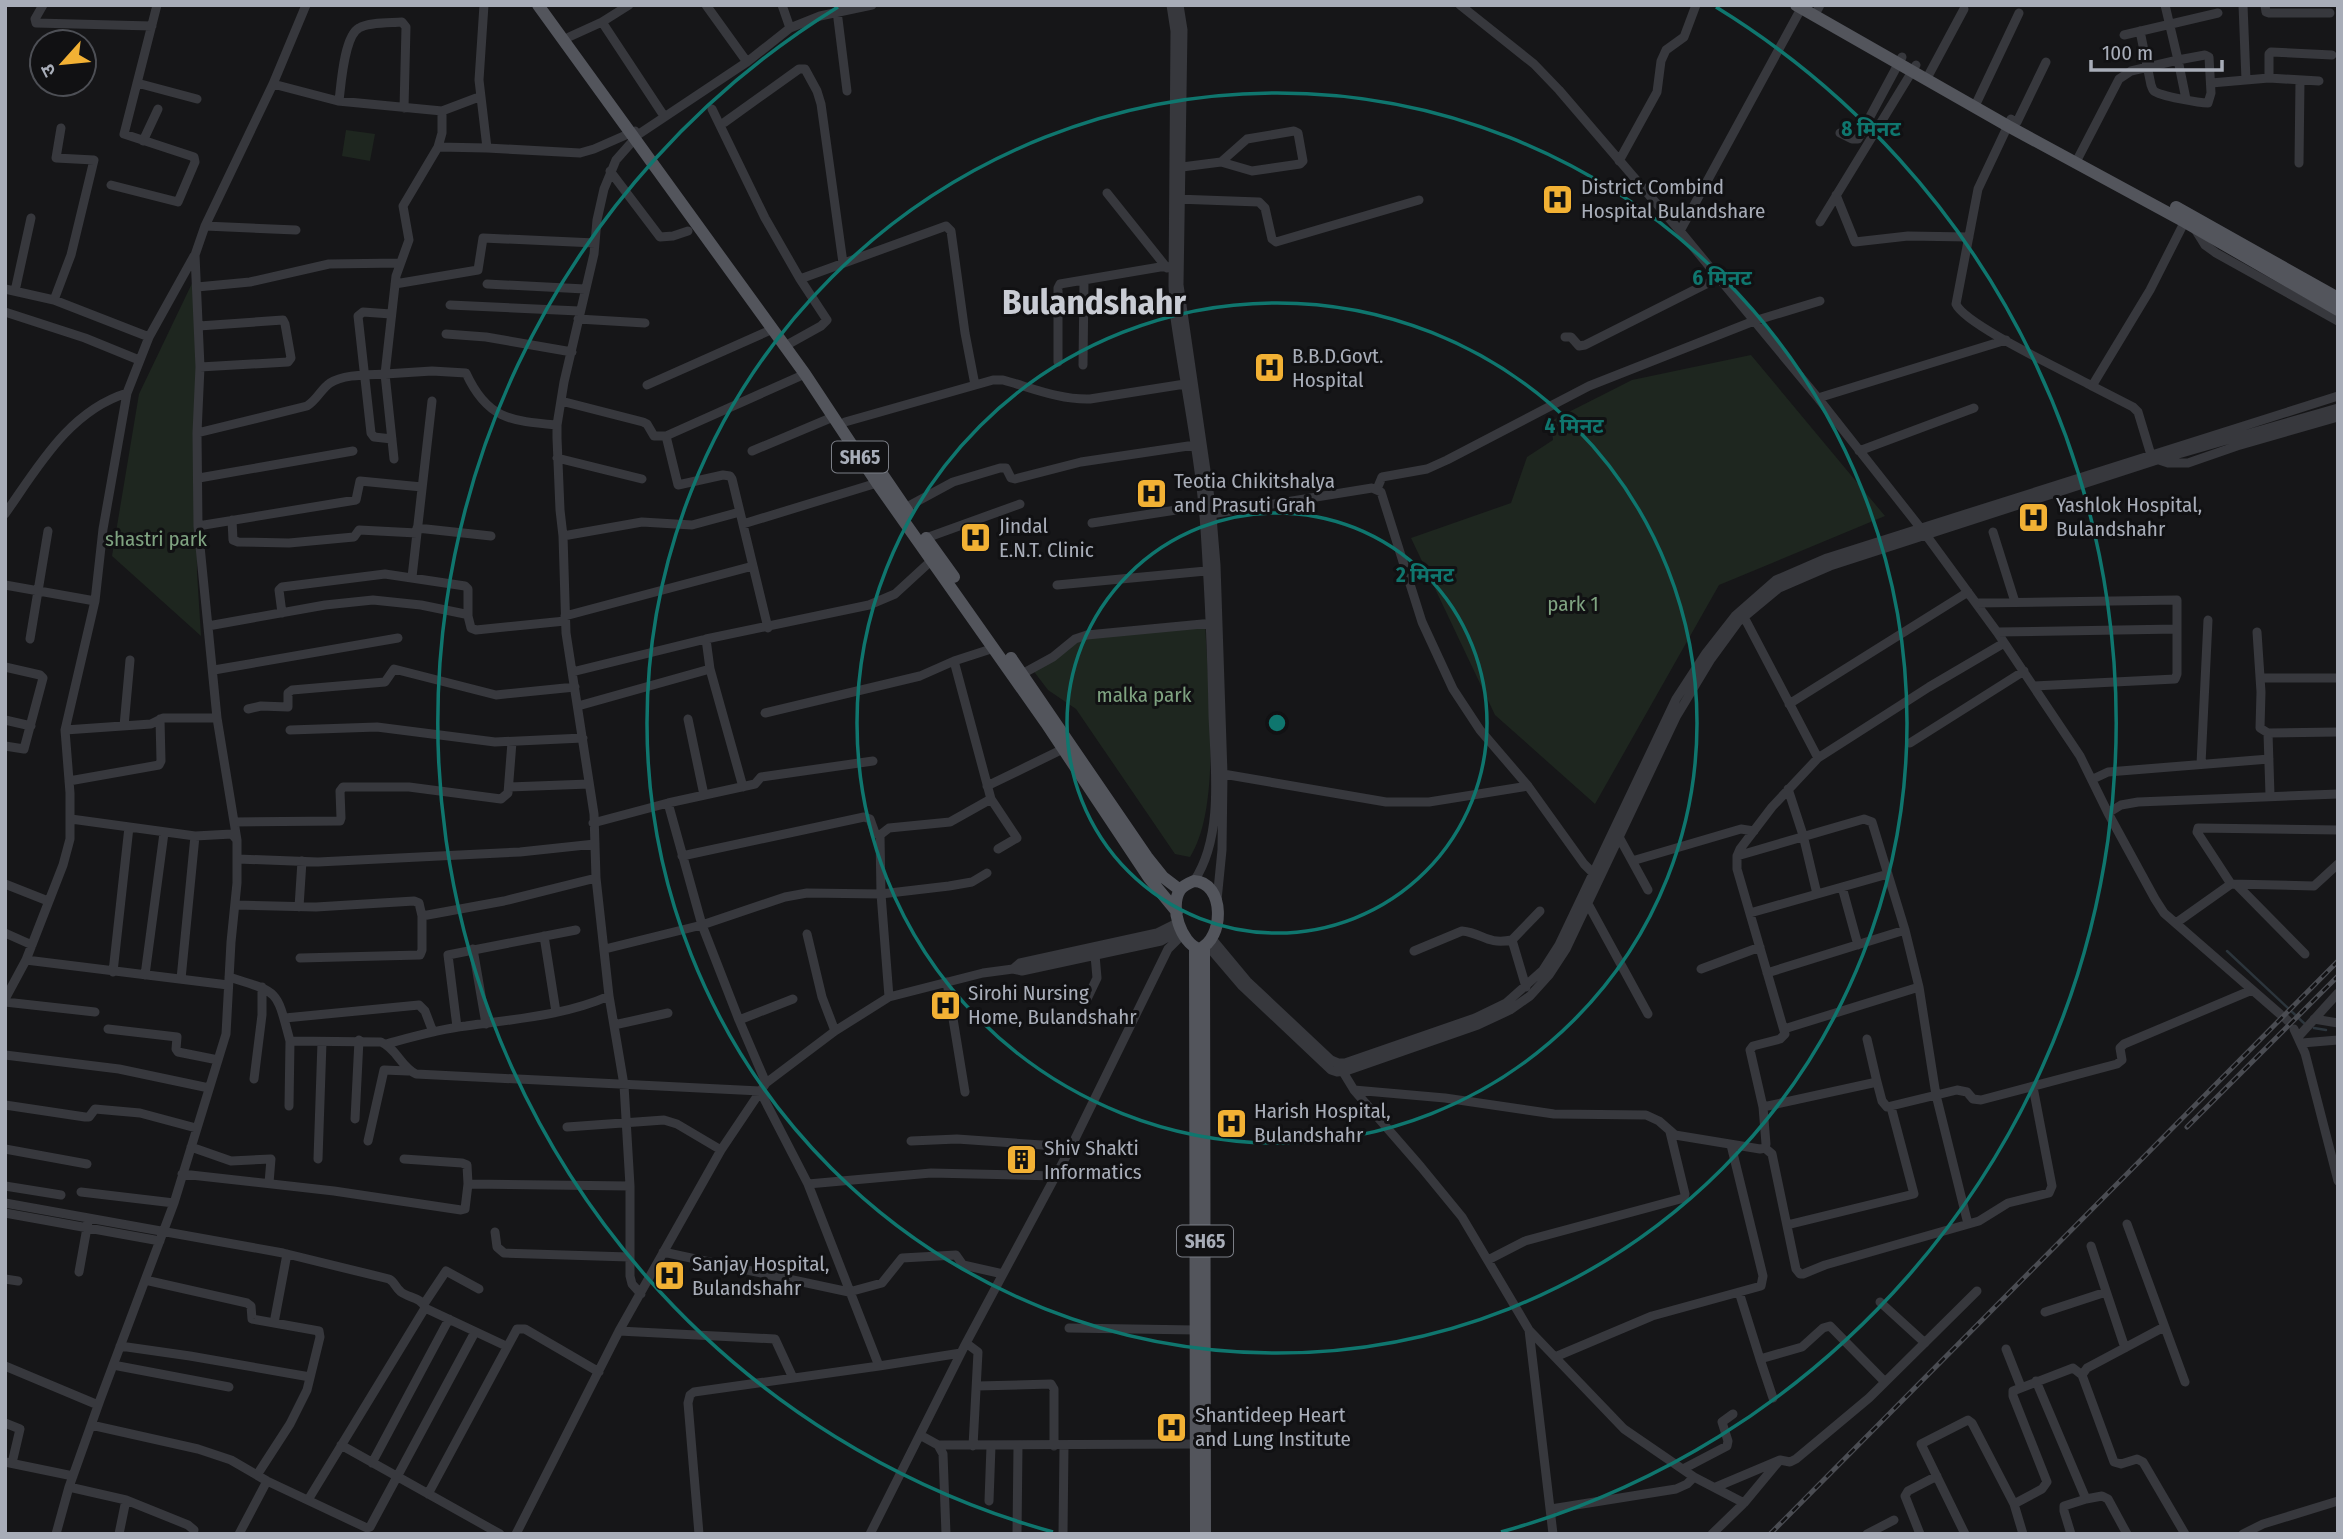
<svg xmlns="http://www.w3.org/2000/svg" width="2343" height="1539" font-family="'Fira Sans Condensed','Noto Sans Devanagari',sans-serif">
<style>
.green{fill:#1e261f}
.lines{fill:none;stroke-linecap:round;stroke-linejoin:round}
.stream{stroke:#2c353c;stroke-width:2.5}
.minor{stroke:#37383d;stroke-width:9}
.major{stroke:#53555c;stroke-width:12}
.rail-casing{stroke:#4a4c52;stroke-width:5}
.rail{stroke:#111113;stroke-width:2.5;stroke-dasharray:8;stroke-linecap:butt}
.ring{fill:none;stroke:#0f766e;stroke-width:3.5}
.labels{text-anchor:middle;stroke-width:6;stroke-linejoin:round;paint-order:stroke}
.shield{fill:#111113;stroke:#7b7e86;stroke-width:2}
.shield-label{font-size:19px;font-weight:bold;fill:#a8adb8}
.poi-label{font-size:21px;fill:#a8adb8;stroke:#111113;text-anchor:start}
.park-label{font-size:21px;fill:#7fa381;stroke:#111113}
.town-label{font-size:35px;font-weight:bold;fill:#c9ccd4;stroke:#111113}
.centre{fill:#0f766e;stroke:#111113;stroke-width:3.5}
.ring-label{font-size:21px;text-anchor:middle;font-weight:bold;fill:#0f766e;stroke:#111113;stroke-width:6;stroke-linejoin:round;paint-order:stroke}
</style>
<rect width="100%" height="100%" fill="#161618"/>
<path class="green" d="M346 130 375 134 370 161 342 156Z
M196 275 197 573 201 636 112 556 139 394Z
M1751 355 1885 516 1719 585 1595 804 1495 715 1411 538 1511 503 1527 457 1553 440 1551 421 1632 380Z
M1205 619C1207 682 1223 805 1190 857L1175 854 1076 709 1048 690 1029 665 1096 634 1169 628Z"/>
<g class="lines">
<path class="stream" d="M2227 951 2306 1025
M2314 1028 2326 1030"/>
<path class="minor" d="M43 5 35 19 36 23 152 26
M484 5 479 80 487 148
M706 5 747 62
M782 5 790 28
M1171 5 1175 31 1173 286 1175 318C1185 388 1200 458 1205 529 1209 591 1212 653 1213 715 1215 767 1224 836 1194 881
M1179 5 1183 30 1179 285 1211 505 1216 565 1223 774 1222 850 1217 900
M1460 5 1534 64 1559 90 1680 231 1818 398 1926 535 1997 632 2080 756 2108 813 2155 899 2164 913 2280 1014
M2243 5 2246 80
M2265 5 2266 12 2269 13H2330
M1818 9 1820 5
M837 11 847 91
M602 22 664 116
M2140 31 2151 85C2152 87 2152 89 2154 91 2160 96 2200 103 2208 103L2211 93 2209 57 2205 55 2178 60 2186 99
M2124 35 2218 13
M569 37 602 22 629 5
M1927 78 1964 9
M2269 78V54L2271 52 2332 55
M137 83 197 99
M2211 83 2269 78 2319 81
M273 84 338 101 442 111
M479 97 442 111V133L438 147 403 206 409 240 396 276 385 374 432 371 466 373C487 419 510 421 557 425
M339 101C341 85 344 36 359 28 369 22 390 23 402 22L406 27 404 108
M1975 106 2019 13
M712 109 765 218 800 279
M2011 119 1978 189 1956 304C1965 325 2067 372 2092 386
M725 122 799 69H805L817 91 821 104 843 263
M2017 122 2046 62
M1840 133 1852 139H1858L1902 57
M143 141 158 109
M438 147 487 148 580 153 594 149 635 131
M1619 161 1657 92 1661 61 1666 50 1684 37 1696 5
M2076 162 2119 79 2131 71 2178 60 2165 5
M2299 163 2300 80
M1182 167 1221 162 1252 171 1300 164 1303 161 1298 133 1294 131 1247 139 1221 162
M610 171 660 237 673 236 688 231
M111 185 178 202 195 162 194 157 124 134 157 5
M1107 193 1167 268
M1836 195 1855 242 1908 236 1969 237
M1176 199 1259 202 1265 208 1272 239 1276 242 1419 200
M1820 222 1916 65
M205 226 296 230
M2195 229 2205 245 2216 253 2338 321
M1680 231 1803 5
M395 284 478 270 483 238 595 243
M487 284 585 289
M197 287 250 282 329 264 400 263
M5 289 54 300 149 337
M15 291 31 218
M54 300 71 255 94 160 56 158 61 128
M450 305 579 311
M5 312 85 338 139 360
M391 314 363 312 358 316 371 433 374 437 392 439
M578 319 645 323
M199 326 283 320 285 324 291 358 288 362 200 367
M446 334 486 337 572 352
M1565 337H1571L1579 346 1585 345 1718 278
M785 346 821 326 827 320 800 279 946 226 951 231 965 333 975 385
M1058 362V288L1060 284 1166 266
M1083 365 1084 281
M647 385 773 329
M1818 398 2006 340
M561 401 643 422 647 424 654 436H666L805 374
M845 422 993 380H1003C1032 388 1060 400 1090 399L1185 384
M197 433 307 406C317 400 321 389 330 383 344 374 369 375 385 374L394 459
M666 436 678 485 723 475 730 476 732 479 768 628
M752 451 833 417
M1859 451 1974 408
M2151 455 2138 412 2133 407 2092 386 2150 290 2186 219
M557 458 642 479
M2159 460 2168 463H2188L2237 446 2338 417
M199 478 353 451
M1377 489 1382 477 1427 469 1447 460 1589 386 1754 321 1820 301
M905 508 953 482 1000 468H1006L1011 478 1015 479 1081 462 1195 445
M5 514C38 467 69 411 127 393
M1211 514 1372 488 1381 492 1422 622 1453 689 1480 730 1528 786 1584 864 1595 875
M232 520 233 540 238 542 289 543 354 537 359 530 417 533
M1092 523 1202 506
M743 524 877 483
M198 526 356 500 360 481 422 487
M417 528 491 536
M1993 532 2015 602
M563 536 642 522 692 525 740 512
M926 538 1020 504
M412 577 432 401
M5 585 95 601
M1057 585 1206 571
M1976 603 2177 600V674L2175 679 2034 686
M282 613 279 590 282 587 385 574 465 586 468 589V616
M565 616 753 566
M1744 617 1818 758
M208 626 325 605 373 600 421 605 465 614 468 616 471 628 476 630 565 621
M1997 632 2177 629
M2257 632 2261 692 2260 728 2268 733 2270 795
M30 639 48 531
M706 639 710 669 743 787
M2004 643 1929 687 1818 758 1772 807 1740 849 1737 856V869L1785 1034 1780 1039 1753 1046 1750 1050 1763 1107 1877 1082 1882 1101 1887 1107 1957 1090 1967 1092 1973 1099 1981 1100 2117 1064 2122 1060 2120 1048 2124 1044 2252 990
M5 667 40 675 43 678 24 749 5 746
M214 670 398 638
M572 672 706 639 869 605 895 594 932 560
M1022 674 1053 657 1075 639 1087 635 1213 623
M2260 678H2338
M1789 704 1968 592
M578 706 710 669
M248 709 261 706 288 707V693L292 690 385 682 394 669 496 695 575 687
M765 713 920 676 954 661 994 648
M688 719 704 795
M5 720 31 726
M124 726 130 660
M65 730 151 724 163 718H217
M290 730 377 727 495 742 583 738
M2268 733 2338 732
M1910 743 2024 671
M2201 764 2208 620
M1223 774 1386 802H1429L1528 786
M2093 779 2108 772 2269 759
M69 781 159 765 161 761 160 719
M987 786 1063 749
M509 787 589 784
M1788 789 1803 835 1817 894
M991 799 1017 838 998 849
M668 803 702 925 739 1020 766 1083
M2108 813 2121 805 2138 802 2338 794
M71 819 195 836 232 834 237 840
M234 822 340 821 341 818 340 791 343 787H409L501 799 508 793 512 742
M593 823 668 803 755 784 761 777 873 761
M1619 837 1648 890
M682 856 864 817 870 819 875 833 880 835
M1737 856 1864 819 1872 822 1905 930 1919 987 1936 1095 1968 1224
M238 859 318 862 520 852 595 844
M1632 861 1741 829 1754 831
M5 884 48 901
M2231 884 2197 832 2198 828 2338 830
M2237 885 2305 954
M1842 887 1858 945
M1588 904 1648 1014
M235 905 316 907 414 901 419 903 422 916
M299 907 302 861
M1750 913 1888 874
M2176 923 2231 884 2314 886 2338 864
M5 933 32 945
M807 934 822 997 835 1031
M544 936 556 1012
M1212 939 1247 981 1331 1060 1338 1063H1345L1475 1018 1506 1003 1543 970 1559 945 1676 699 1706 653 1735 616 1776 580 1827 558 2338 396
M1512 940 1540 911
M1207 945 1242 986 1331 1070 1337 1072 1346 1071 1478 1025 1510 1010 1530 996 1549 975 1566 949 1676 717 1711 659 1738 622 1779 588 1830 566 2154 461 2338 408
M473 949 486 1024
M605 949 702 925 785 897 807 893 881 894 949 886 972 882 987 873
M1414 951 1462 931C1483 933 1486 945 1512 940L1526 987
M300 958 420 955 422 950V916L504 901 596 878
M26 960 228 985
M1013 969 1020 963 1157 933 1179 922
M1701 969 1760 947
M113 972 129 827
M1767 973 1905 930
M145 975 164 833
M229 977C280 993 276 989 290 1041L381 1042C397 1049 401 1067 416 1074L760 1091 808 1184 879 1366 961 1353
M181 979 195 836
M947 982 965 1092
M889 997 881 894 880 835 889 828 950 822 991 799 954 661
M5 999 26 960 63 865 70 839V793L65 730 95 601 103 529 127 393 149 337 194 256
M1086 1001 1097 978 1095 955
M5 1002 95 1012
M285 1018 419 1005 425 1011 433 1032
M2285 1018 2288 1021
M2314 1019 2338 1023
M739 1020 793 999
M614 1025 668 1013
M457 1027 448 955 576 930
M108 1029 177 1037 176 1049 178 1052 218 1060
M1784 1029 1919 987
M2294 1029 2305 1053 2338 1181
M2299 1036 2338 993
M1867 1039 1877 1082
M2302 1043 2338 1040
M386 1044C412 1037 439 1029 466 1026 513 1019 564 1016 609 996
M5 1055 119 1069 209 1088
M1340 1067 1354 1090 1421 1167 1462 1217 1529 1330 1624 1429 1694 1477 1744 1503
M254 1079 262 1015V987
M1354 1090 1445 1098 1554 1114 1646 1115 1659 1121 1675 1135 1760 1149 1765 1148 1766 1144 1763 1107
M5 1105 85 1117H89L95 1109 140 1113 196 1128
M289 1106 290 1041
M355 1119 359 1040
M567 1127 664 1120 677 1124 721 1150
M368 1141 384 1070 408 1071
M911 1141 957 1139 1071 1147
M191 1147 231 1161 271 1159 269 1183
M1765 1148 1772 1154 1796 1269 1800 1274H1803L1825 1265 1979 1221 2008 1203 2049 1193 2052 1186 2033 1087
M5 1149 87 1164
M318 1159 322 1042
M182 1174 334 1191 461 1210 465 1209 468 1184 467 1165 462 1163 404 1159
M468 1184 630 1186
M808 1184 931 1173 1055 1176
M5 1186 61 1195
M81 1192 174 1203
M5 1203 283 1253 389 1279C395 1282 395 1287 401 1292 409 1298 421 1297 425 1308L506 1346
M5 1213 160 1241
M2127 1224 2185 1382
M1787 1225 1914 1194 1891 1107
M495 1232 497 1247 504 1253 629 1257
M2091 1246 2125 1348
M663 1252 849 1292 882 1283 902 1258 956 1255 963 1265 1003 1274
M1488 1260 1525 1241 1684 1198 1685 1194 1670 1132
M79 1272 88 1222
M5 1279 18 1281
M145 1280 247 1303 251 1306 252 1319 319 1331 320 1337 307 1390 290 1424 257 1475
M1739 1292 1760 1359 1802 1347 1823 1328 1830 1326 1885 1382
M641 1294 632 1284 630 1276V1186L624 1085 609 996 596 878 594 814 566 633 563 536 560 510 557 438V425L564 382 594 254 597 220 604 189 616 160 639 134 747 62 790 28 820 16 872 5
M1880 1302 1925 1343
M424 1304 446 1271 479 1289
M2045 1312 2106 1292
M274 1323 287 1254
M2164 1327 2087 1368 2082 1375 2114 1462 2121 1464 2137 1459 2143 1462 2185 1534
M1069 1328 1196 1330
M1529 1330 1553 1534
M619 1331 775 1339 793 1378
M966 1343 978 1352 973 1446
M120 1346 190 1356 310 1377
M2006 1349 2021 1387
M1555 1357 1652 1316 1761 1286 1763 1276 1731 1145
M1760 1359 1773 1398
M113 1365 229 1387
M5 1366 98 1405
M2036 1381 2086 1499 2102 1496 2108 1499 2127 1534
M977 1386 1051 1384 1054 1389V1446
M5 1423 20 1429 12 1463
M91 1425 198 1449 231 1460 267 1481 367 1528 370 1527 475 1332
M920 1435 938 1445 943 1454 946 1534
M341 1445 500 1534
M938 1445 1199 1444
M5 1462 73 1476
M372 1463 449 1319
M1683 1469 1727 1446 1728 1441 1722 1422 1733 1414
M69 1487 126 1500 188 1525 194 1530 193 1534
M1716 1487 1780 1460 1790 1462 1796 1459 1869 1398 1977 1291
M428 1494 517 1329H525L599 1372
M308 1500 425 1308
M989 1501 991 1446
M2014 1504 2042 1489 2047 1482 2013 1396V1391L2073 1368 2082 1375
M1551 1509 1676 1489 1687 1484 1694 1477
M56 1534 69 1487 100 1400 174 1203 226 1034 231 942 237 883V840L217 718 198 526 197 433 200 367 195 255 205 226 273 84 306 5
M119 1534 126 1500
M239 1534 267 1481
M516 1534 619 1331 721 1150 766 1083 835 1031 889 997 983 973 1013 969 1022 971 1161 941 1182 929
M699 1534 688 1403 690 1395 694 1392 879 1366
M870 1534 966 1343 1071 1147 1168 949 1183 934
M1017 1534 1018 1446
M1063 1534 1064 1446
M1712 1534 1744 1503 1779 1461
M1867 1534 1894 1520
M1920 1534 1905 1496 1908 1491 1937 1476
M1965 1534 1921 1444 1968 1420 1972 1423 2014 1504 2023 1534
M2071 1534 2064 1511V1506L2086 1499
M2243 1534 2263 1524 2338 1501"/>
<path class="major" d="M538 5 805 374 877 483 1046 723 1149 878 1177 912
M1796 5 2008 126 2185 222 2338 310
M2176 207 2338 298
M865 449 908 512
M926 538 954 577
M1011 658 1147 857 1163 877 1180 890
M1194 881C1225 882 1225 939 1199 949 1181 943 1169 907 1180 890 1183 886 1189 883 1194 881Z
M1195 948 1196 1534
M1204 948 1205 1534"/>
<defs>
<path id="rail" d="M2187 1127 2338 976
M1770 1534 2338 961"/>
</defs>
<use href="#rail" class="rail-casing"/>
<use href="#rail" class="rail"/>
</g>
<g class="ring">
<circle cx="1277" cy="723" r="210"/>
<circle cx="1277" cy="723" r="420"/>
<circle cx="1277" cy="723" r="630"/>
<path d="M1053 1532A840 840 0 0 1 838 7M1716 7A840 840 0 0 1 1501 1532"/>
</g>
<defs>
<symbol id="hospital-square" viewBox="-11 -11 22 22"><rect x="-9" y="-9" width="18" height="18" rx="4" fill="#f2b134" stroke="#111113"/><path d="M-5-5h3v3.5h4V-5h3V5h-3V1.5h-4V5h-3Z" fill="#111"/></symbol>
<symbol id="building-square" viewBox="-11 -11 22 22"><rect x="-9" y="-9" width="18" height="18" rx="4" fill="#f2b134" stroke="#111113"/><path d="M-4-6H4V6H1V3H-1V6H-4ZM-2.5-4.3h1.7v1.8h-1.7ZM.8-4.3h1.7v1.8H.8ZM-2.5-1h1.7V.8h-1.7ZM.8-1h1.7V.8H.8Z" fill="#111"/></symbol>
</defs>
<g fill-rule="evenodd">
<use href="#hospital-square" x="1540" y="182" width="35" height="35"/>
<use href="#hospital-square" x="1252" y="350" width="35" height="35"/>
<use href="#hospital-square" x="1134" y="476" width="35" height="35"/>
<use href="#hospital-square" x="2016" y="500" width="35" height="35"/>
<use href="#hospital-square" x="958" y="520" width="35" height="35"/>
<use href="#hospital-square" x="928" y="988" width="35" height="35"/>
<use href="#hospital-square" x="1214" y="1106" width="35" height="35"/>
<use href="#building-square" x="1004" y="1142" width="35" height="35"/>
<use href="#hospital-square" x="652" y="1258" width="35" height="35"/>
<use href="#hospital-square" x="1154" y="1410" width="35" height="35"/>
</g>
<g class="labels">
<g class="shield">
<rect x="832" y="441.5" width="56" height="31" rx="5"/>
<rect x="1177" y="1225.5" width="56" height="31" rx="5"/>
</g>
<g class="shield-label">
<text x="860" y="464">SH65</text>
<text x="1205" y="1248">SH65</text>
</g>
<g class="poi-label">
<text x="1581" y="194">District Combind<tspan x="1581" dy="24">Hospital Bulandshare</tspan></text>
<text x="1292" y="363">B.B.D.Govt.<tspan x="1292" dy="24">Hospital</tspan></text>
<text x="1174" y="488">Teotia Chikitshalya<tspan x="1174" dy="24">and Prasuti Grah</tspan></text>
<text x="2056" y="512">Yashlok Hospital,<tspan x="2056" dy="24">Bulandshahr</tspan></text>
<text x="999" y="533">Jindal<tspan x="999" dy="24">E.N.T. Clinic</tspan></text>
<text x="968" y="1000">Sirohi Nursing<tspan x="968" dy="24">Home, Bulandshahr</tspan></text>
<text x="1254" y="1118">Harish Hospital,<tspan x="1254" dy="24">Bulandshahr</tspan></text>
<text x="1044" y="1155">Shiv Shakti<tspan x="1044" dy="24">Informatics</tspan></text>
<text x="692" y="1271">Sanjay Hospital,<tspan x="692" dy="24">Bulandshahr</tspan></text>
<text x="1195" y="1422">Shantideep Heart<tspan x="1195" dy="24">and Lung Institute</tspan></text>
</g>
<g class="park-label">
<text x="156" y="546">shastri park</text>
<text x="1573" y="611">park 1</text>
<text x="1144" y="702">malka park</text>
</g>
<g class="town-label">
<text x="1094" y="314">Bulandshahr</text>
</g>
</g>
<circle cx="1277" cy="723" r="10" class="centre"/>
<g class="ring-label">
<text x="1871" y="136">8 मिनट</text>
<text x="1722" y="285">6 मिनट</text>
<text x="1574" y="433">4 मिनट</text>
<text x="1425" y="582">2 मिनट</text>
</g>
<rect width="2343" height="1539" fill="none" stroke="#a8adb8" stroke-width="14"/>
<g transform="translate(63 63) rotate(243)"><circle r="33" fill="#111113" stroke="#4d4f55" stroke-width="2"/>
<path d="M0-5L12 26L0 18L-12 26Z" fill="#f2b134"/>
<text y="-10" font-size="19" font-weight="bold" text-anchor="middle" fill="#a8adb8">उ</text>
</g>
<path d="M2091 60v10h131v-10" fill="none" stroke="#a8adb8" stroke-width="3.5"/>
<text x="2102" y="60" font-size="21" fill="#a8adb8" stroke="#111113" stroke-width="5" paint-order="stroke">100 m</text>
</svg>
